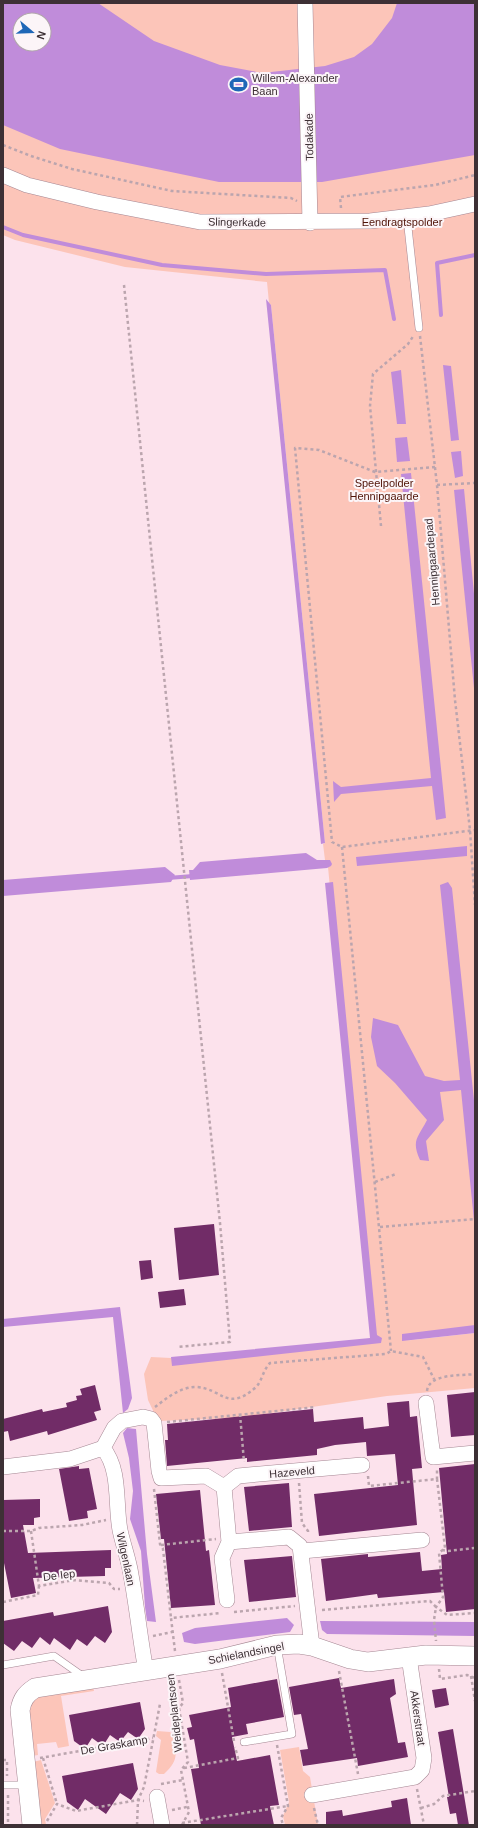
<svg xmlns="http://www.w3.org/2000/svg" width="478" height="1828" font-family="Arial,sans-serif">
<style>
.green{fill:#fcc5b9;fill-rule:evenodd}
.water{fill:#c08cda;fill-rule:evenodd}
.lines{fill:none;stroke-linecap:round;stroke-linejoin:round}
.stream{stroke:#c08cda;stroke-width:4}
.building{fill:#712c67}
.service-casing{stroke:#a58793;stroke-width:8}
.minor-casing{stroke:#a58793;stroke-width:16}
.tertiary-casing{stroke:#a58793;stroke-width:20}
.path{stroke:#bba5ae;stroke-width:2.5;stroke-dasharray:3 3;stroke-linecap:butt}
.service{stroke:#fff;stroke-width:7}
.minor{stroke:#fff;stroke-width:15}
.tertiary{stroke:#fff;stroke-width:19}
.labels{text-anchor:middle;stroke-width:4;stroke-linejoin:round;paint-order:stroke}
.poi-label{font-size:11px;fill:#3d3035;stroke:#fcf5f8;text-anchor:start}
.street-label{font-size:11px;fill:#3d3035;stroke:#fcf5f8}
.park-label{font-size:11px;fill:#501408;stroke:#fcf5f8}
</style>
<rect width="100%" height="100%" fill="#fce2ec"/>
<path class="green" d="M3 3H475V1331L403 1341 475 1333V1388L387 1396 237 1418 158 1421 148 1400 144 1374 151 1357 171 1358 373 1340 328 867 327 860H325L323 844 325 843 271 305 269 303 267 282 125 267 15 240 3 235ZM20 20H44V44H20Z
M93 1686 94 1691 61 1696 69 1746 58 1748 56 1742 37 1744 38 1755 32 1756C31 1741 27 1723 29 1708 31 1689 78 1688 93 1686Z
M157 1731 170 1732C173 1735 173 1738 174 1743 178 1757 175 1764 164 1774H159L156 1772 161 1740 156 1736Z
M299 1747 303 1771 310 1777 318 1825H285L283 1816 289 1802 280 1750Z
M41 1760 55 1803 45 1819 46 1825H39L33 1762Z"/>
<path class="water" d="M3 3H98L154 41 220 65 262 73 325 66 354 57 372 44 392 18 397 3H475V155L322 182H219L60 149 3 125ZM20 20H44V44H20Z
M266 299 271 305 325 843 321 844Z
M443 365 451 366 459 440 451 441Z
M401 370 406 424H397L391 372Z
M407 437 410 461 397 462 395 438Z
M461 451 463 476 455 478 451 452Z
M411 473 446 818 436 820 432 786 341 794 334 802 333 781 341 787 431 778 401 474Z
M464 489 475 604V698L454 490Z
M467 846V856L357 866 356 857Z
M306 853 317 860H330L332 864 331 866 327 868 190 880 189 870H193L200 862Z
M165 867 175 875 171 882 3 896V880Z
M333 882 377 1335 382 1338 381 1343 172 1366 171 1357 370 1338 325 883Z
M448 882 452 888 475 1110V1231L461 1090 440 1092 444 1120 426 1141 429 1161 420 1160C411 1140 418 1138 427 1120L395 1083 377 1066 371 1037 373 1018 398 1025 425 1076 444 1081 460 1080 440 885Z
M120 1307 132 1398 128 1409 123 1413 113 1317 3 1327V1319Z
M475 1325V1333L402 1341V1334Z
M127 1428 136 1429 147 1554 156 1622 147 1621 145 1607 141 1551 130 1519 133 1491 129 1458 123 1433Z
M287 1618 294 1625 290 1632 195 1644 184 1642 182 1633 195 1628Z
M320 1621 475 1622V1636L327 1634 322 1630Z"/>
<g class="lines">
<path class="stream" d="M3 227 23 235 162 265 266 274 385 270 394 319
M441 315 437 263 475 255
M168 878 193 876"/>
</g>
<path class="building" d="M214 1224 219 1275 179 1280 174 1228Z
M151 1260 153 1278 141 1280 139 1261Z
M184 1289 186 1305 160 1308 158 1292Z
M95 1385 101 1410 94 1412 97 1420 48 1435 47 1431 10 1441 8 1431 3 1432V1419L42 1409 43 1412 67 1407 66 1403 77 1400 76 1396 82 1395 80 1389Z
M475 1392V1435L451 1437 447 1395Z
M409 1401 410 1417 417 1416 422 1468 412 1469 417 1525 319 1536 314 1494 398 1485 395 1454 367 1456 366 1442 335 1445 317 1449V1455L247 1462V1458L167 1466 165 1440H168L167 1424 313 1409 314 1422 363 1417 364 1429 389 1426 387 1403Z
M475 1464V1609L446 1612 444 1592 378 1598 377 1594 326 1601 321 1559 368 1554V1557L420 1552 422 1571 442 1569 441 1555 447 1554 439 1468Z
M79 1466V1469L89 1468 97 1509 87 1511 88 1518 69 1521 59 1469Z
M289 1483 292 1527 249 1531 244 1487Z
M200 1490 206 1551 209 1550 215 1605 171 1608 164 1539H161L156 1494Z
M40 1499V1517L34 1518V1525H23L28 1553 111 1550V1568H105V1576L33 1578 36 1593 11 1598 3 1558V1500Z
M292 1556 296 1597 249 1602 244 1560Z
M108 1606 112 1632 105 1643 95 1636 87 1646 77 1639 70 1650 54 1638 50 1645 40 1637 32 1648 22 1641 14 1651 3 1643V1621L53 1612 54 1616Z
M339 1678 341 1688 394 1679 396 1694 390 1698 398 1743 405 1742 408 1757 358 1766 357 1758 303 1766 300 1750 308 1749 301 1714 294 1715 289 1687Z
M277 1679 284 1717 246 1724 248 1734 232 1737 237 1761 270 1755 279 1805 270 1806 274 1825H201L191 1769 199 1768 194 1739 190 1740 187 1728 192 1727 189 1715 231 1707 228 1688Z
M446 1688 449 1705 435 1708 432 1690Z
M140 1702 145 1729 138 1739 128 1732 120 1742 110 1735 103 1746 92 1738 85 1749 74 1741 69 1715Z
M453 1729 469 1825H458L456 1813 450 1814 447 1797H449L438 1732Z
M133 1763 138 1789 131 1800 120 1793 106 1814 85 1799 78 1810 67 1802 62 1776Z
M407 1798 411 1825H326V1812L342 1810 343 1816 392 1807 391 1801Z"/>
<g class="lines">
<defs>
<path id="service" d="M407 218 419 328
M3 1665 54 1656 84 1677
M244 1742 292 1734 277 1645
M3 1785H27"/>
<path id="minor" d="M305 3 310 223
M3 175 27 185 97 202 200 222 370 221 429 214 475 204
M426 1403 433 1457 475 1453
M103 1448C121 1470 115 1504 120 1530 123 1545 129 1560 131 1575 137 1607 140 1639 146 1671
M3 1467 70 1459 103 1448 114 1428 122 1421 143 1417 151 1419 154 1423 159 1471 161 1478 206 1476 224 1487 238 1476 362 1465
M224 1487 229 1542 222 1558 227 1600
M229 1542 289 1537 300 1546 312 1646
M302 1551 422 1540
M312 1795 415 1777 422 1770 424 1758 409 1657
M157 1797 162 1825"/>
<path id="tertiary" d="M32 1825 20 1710C22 1699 26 1694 35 1688L220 1659 277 1645 299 1644 312 1646 350 1659 368 1662 426 1655 475 1656"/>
</defs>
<use href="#service" class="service-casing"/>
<use href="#minor" class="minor-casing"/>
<use href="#tertiary" class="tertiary-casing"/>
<path class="path" d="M3 145 31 156 72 169 172 191 291 198 297 201
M341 208 340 197 435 185 475 175
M124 285 220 1223 230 1342 177 1347
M420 336 437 485 455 700 470 830 475 905
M435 467 375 472 319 450 295 448 332 842 342 847 475 830
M437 485 475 483
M381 526 370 406 373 374 408 344 414 335
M342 847 391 1351
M375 1182 396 1174
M380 1227 475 1219
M427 1391C429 1373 461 1376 475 1374
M155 1407C167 1398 180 1387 196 1387 222 1388 227 1413 256 1387 262 1381 263 1370 270 1363L386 1354 391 1351 423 1357 434 1379
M240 1414 244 1462
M167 1422 316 1407
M368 1476 369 1486 437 1479V1470
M437 1479 445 1548 439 1553 443 1597 436 1607 447 1615 475 1613
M299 1483 302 1523 308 1531V1535
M154 1489 160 1544 163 1549 171 1618
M3 1531H31L39 1528 82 1525 106 1520
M31 1531 39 1586 74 1580 109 1583 114 1589H120
M161 1545 216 1539
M442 1550 448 1551 475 1548
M3 1602 38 1595 39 1586
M322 1610 430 1601 436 1607 434 1620 436 1641
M234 1612 295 1606
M153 1636 172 1632
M175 1651 171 1618 221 1613
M439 1669 440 1679 467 1675 475 1678
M339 1671 358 1774
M222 1673 234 1741
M471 1676 475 1701
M179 1680 183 1703 179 1708 188 1762 181 1770 189 1812 182 1825
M277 1745 288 1806 281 1818 283 1825
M40 1758 153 1738
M43 1758 57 1804
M3 1760H7V1776
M184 1768 238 1758 235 1747
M161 1784 183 1780
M417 1789 424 1825
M8 1795V1825
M314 1808 318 1825
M421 1808 434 1804 443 1796 475 1791
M172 1810 187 1807
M47 1821 57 1804 76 1811 138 1800 144 1801
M182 1823 288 1806
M137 1825 138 1800 144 1787 160 1704"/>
<use href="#service" class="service"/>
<use href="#minor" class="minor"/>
<use href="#tertiary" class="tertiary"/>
</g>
<defs>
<symbol id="stadium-bare" viewBox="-9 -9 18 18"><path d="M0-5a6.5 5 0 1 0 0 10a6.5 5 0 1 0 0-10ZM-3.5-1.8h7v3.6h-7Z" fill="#1f67b7" stroke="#fcf5f8" stroke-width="2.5" paint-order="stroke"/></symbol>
</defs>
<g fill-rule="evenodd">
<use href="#stadium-bare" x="226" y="72" width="25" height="25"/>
</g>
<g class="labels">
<g class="poi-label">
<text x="252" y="82">Willem-Alexander<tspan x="252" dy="13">Baan</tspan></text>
</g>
<g class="street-label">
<text transform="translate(309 137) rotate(-91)" y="4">Todakade</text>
<text transform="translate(237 222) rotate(1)" y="4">Slingerkade</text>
<text transform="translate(432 562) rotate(-95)" y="4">Hennipgaardepad</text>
<text transform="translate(292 1472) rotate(-5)" y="4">Hazeveld</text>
<text transform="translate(126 1559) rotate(78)" y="4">Wilgenlaan</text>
<text transform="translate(59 1575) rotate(-7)" y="4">De Iep</text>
<text transform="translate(246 1653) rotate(-11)" y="4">Schielandsingel</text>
<text transform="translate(174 1713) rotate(-96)" y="4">Weideplantsoen</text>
<text transform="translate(418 1718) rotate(82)" y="4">Akkerstraat</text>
<text transform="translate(114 1745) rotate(-10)" y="4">De Graskamp</text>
</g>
<g class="park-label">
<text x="402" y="226">Eendragtspolder</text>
<text x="384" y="487">Speelpolder<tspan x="384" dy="13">Hennipgaarde</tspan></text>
</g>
</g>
<rect width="478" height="1828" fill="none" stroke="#3d3035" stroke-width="8"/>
<g transform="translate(32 32) rotate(109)"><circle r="19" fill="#fcf5f8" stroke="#b0a6aa"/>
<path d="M0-3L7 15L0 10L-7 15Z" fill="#1f67b7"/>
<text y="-6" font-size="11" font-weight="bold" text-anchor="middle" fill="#3d3035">N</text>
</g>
</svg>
